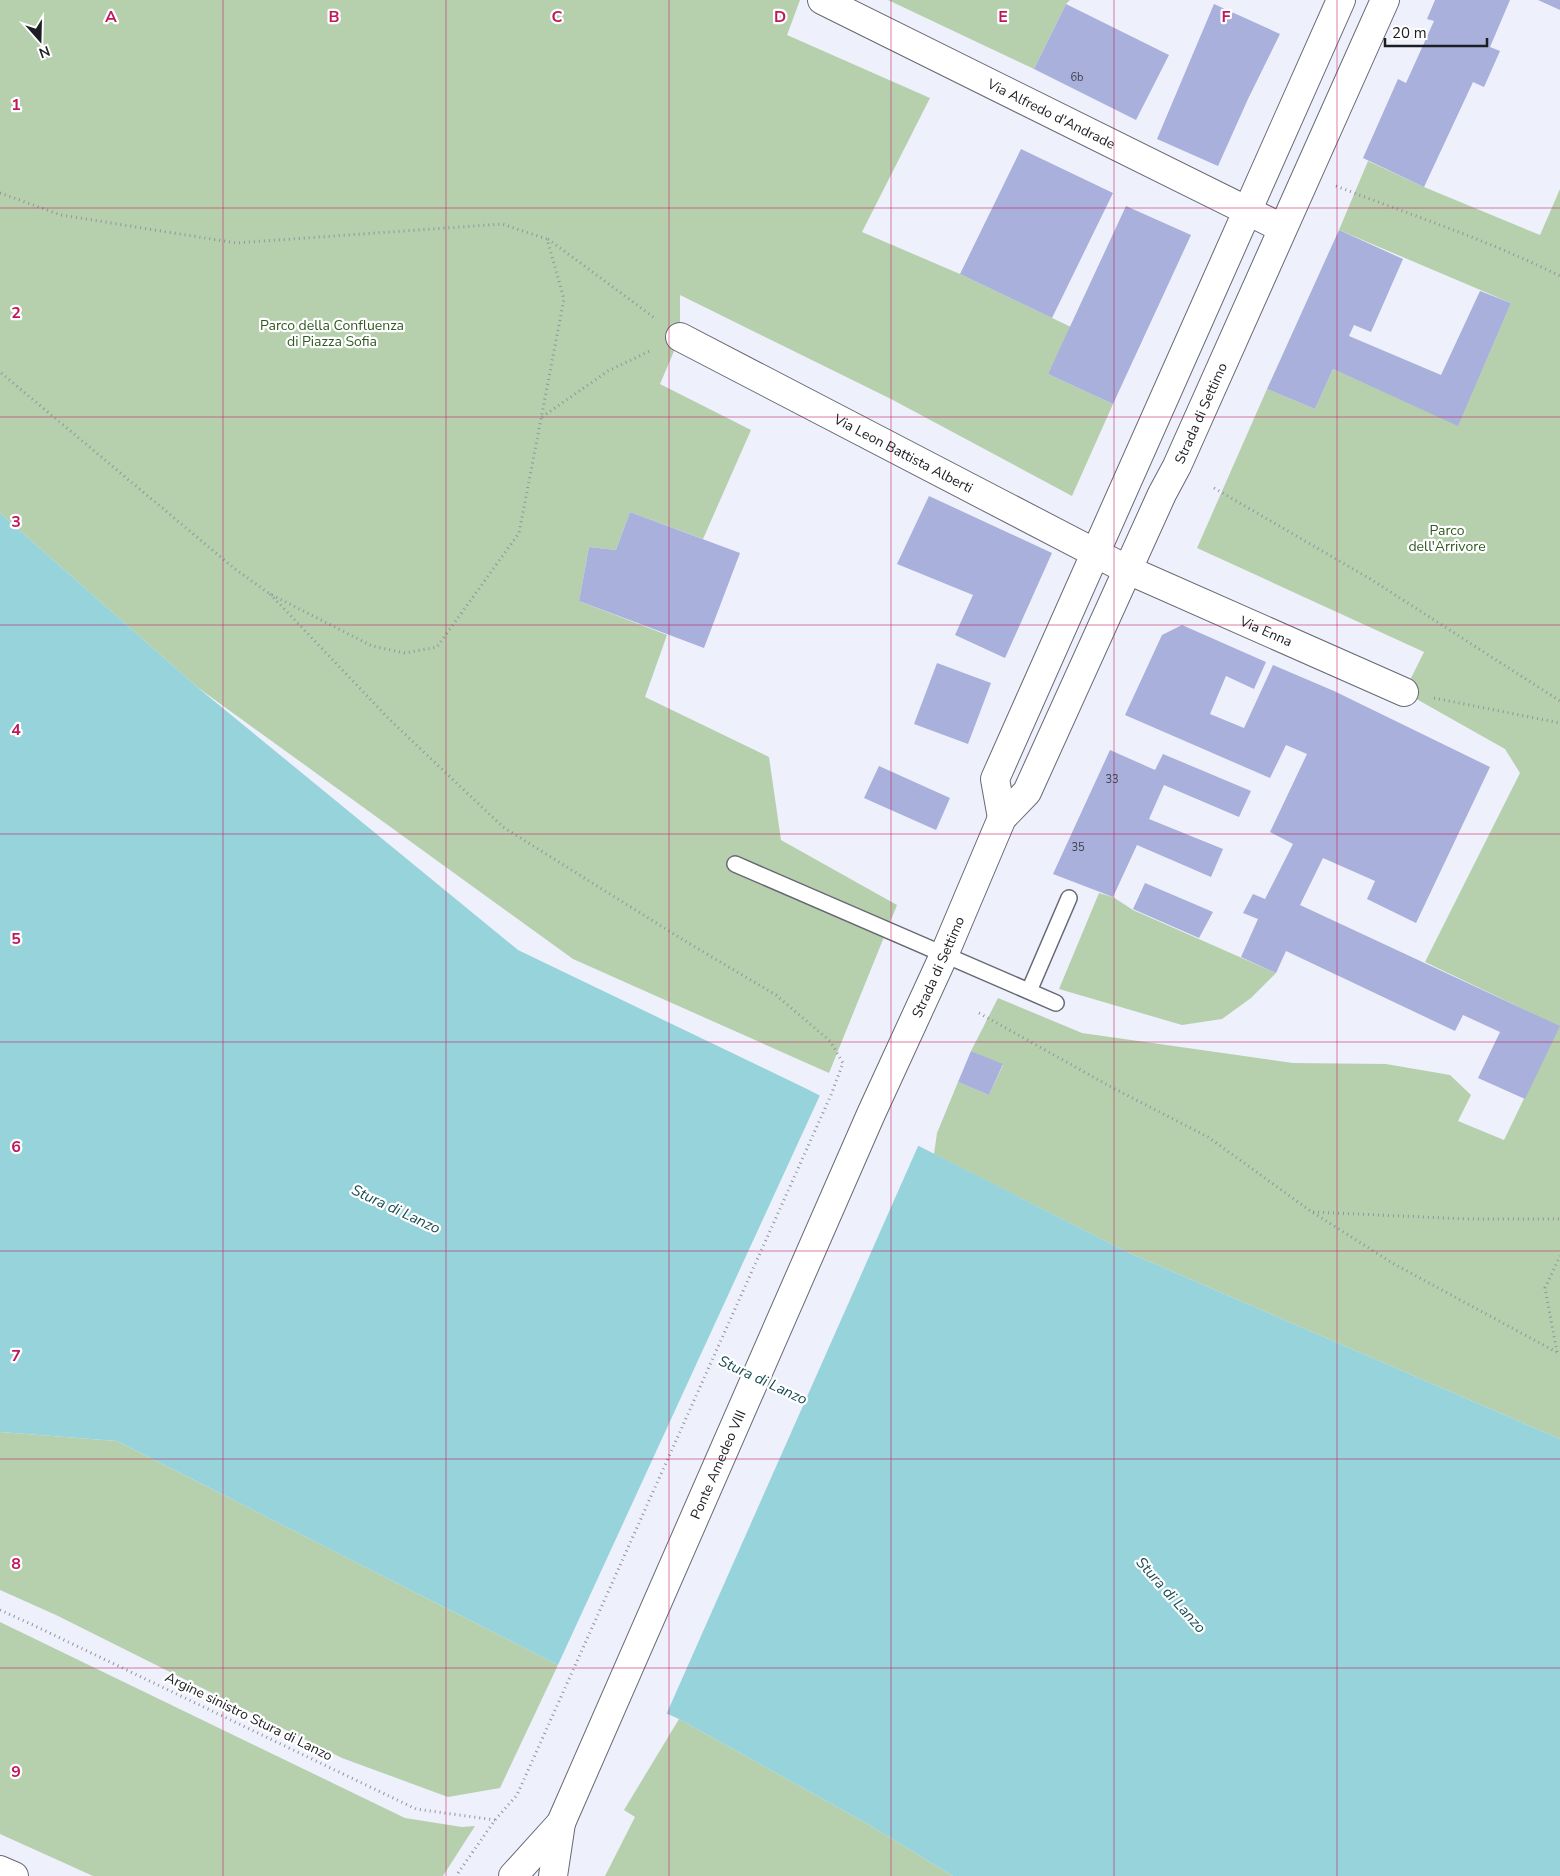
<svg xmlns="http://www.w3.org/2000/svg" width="1560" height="1876" font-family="'Nunito Sans',sans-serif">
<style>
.green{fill:#b6d0ae}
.water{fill:#96d3db}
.pier{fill:#eef0fc}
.building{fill:#a8b0db}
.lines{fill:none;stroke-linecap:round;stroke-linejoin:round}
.service-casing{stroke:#676973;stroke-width:18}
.minor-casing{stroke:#676973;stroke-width:30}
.secondary-casing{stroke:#676973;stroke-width:30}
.primary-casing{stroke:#676973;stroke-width:30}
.path{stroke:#92949c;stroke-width:3;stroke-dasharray:1 4;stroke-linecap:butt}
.service{stroke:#fff;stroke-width:15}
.minor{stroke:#fff;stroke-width:28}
.secondary{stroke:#fff;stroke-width:28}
.primary{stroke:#fff;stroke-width:28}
.grid{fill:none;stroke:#c2185b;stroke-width:1;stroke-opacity:0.55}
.labels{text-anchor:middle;stroke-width:4.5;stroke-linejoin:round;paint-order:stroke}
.number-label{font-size:11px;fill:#404250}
.street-label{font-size:14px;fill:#1d1e22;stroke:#fff}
.park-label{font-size:14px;fill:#315822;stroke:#fff}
.water-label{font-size:15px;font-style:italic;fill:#174c53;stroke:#fff}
.grid-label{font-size:16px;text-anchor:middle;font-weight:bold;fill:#c2185b;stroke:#fff;stroke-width:4.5;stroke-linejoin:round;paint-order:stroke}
</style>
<rect width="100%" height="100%" fill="#eef0fc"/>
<path class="green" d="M0 0H800L787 35 930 98 862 232 960 274 1071 327 1048 374 1113 404 1072 496 891 399 680 295V337L660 384 751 430 703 539 630 512 616 550 589 547 579 601 667 635 645 697 769 757 781 840 897 905 829 1073 573 959 197 687 0 513Z
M888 0H1070L1066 4 1034 69Z
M1368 161 1424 187 1540 235 1560 189V1439L1125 1251 934 1154 937 1133 958 1082 989 1095 1003 1065 971 1051 998 998 1082 1033 1293 1063 1386 1064 1450 1075 1471 1095 1458 1121 1504 1140 1559 1026 1425 962 1520 773 1505 749 1404 692 1424 652 1197 548 1267 389 1315 409 1333 369 1458 425 1511 303 1339 230Z
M1099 893 1113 897 1133 910 1276 973 1251 998 1222 1019 1182 1025 1059 989Z
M0 1432 117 1441 558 1665 500 1788 448 1797 342 1758 56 1615 0 1590Z
M0 1622 405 1818 462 1827 475 1826 443 1876H93L0 1834Z
M679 1719 866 1823 953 1876H605L635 1817 624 1810Z"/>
<path class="water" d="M0 513 197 687 518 950 807 1089 1125 1251 1560 1439V1876H953L866 1823 679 1719 558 1665 117 1441 0 1432Z"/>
<path class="pier" d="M821 1093 919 1144 666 1715 557 1667Z"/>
<path class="building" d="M1435 0H1510L1490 47 1500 51 1484 87 1473 82 1424 187 1363 158 1398 79 1406 83 1434 21 1427 19Z
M1538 0H1560V10Z
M1066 4 1169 55 1136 120 1034 69Z
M1214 4 1280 34 1248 99 1218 166 1157 139Z
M1021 149 1113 193 1052 318 960 274Z
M1126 206 1191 235 1113 404 1048 374Z
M1339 230 1403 259 1371 332 1354 325 1349 336 1441 375 1480 291 1511 303 1458 426 1333 369 1315 409 1267 389Z
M929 496 1052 553 1005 658 955 635 973 595 897 564Z
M630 512 740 553 704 648 579 601 589 547 616 550Z
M1182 625 1266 662 1254 689 1226 676 1210 714 1244 728 1273 665 1334 691 1490 767 1416 923 1367 899 1375 881 1323 858 1300 905 1560 1026 1525 1099 1478 1078 1500 1032 1463 1015 1455 1031 1286 951 1276 973 1241 957 1258 919 1243 913 1253 894 1265 899 1293 844 1270 832 1307 754 1286 745 1270 778 1125 715 1162 635Z
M937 663 991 683 968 744 914 724Z
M1110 750 1155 770 1163 754 1251 791 1239 817 1164 785 1149 819 1223 849 1211 877 1137 845 1113 897 1053 874Z
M879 766 950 798 936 830 864 798Z
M1145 883 1213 912 1199 938 1133 909Z
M971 1051 1003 1064 989 1095 958 1082Z"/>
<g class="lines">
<defs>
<path id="service" d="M735 864 1056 1003
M1029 991 1069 898"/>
<g id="minor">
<path id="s1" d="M822 0 1282 228"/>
<path id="s2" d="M680 337 1128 570 1404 692"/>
</g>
<g id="secondary">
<path d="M1002 818 995 779 1341 0"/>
<path d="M513 1876 561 1823"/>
<path id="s3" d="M553 1876 561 1823 564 1816 871 1114 944 955 1002 818 1027 792 1162 494 1177 466 1385 0"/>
</g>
<path id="primary" d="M0 1870 14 1876"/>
</defs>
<use href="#service" class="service-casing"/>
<use href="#minor" class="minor-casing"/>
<use href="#secondary" class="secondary-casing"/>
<use href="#primary" class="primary-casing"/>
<path class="path" d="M1336 186C1411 215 1488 240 1560 276
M0 193 61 215 236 243 502 224 547 239 564 299 519 533 437 647 405 653 372 646 270 594 235 569 0 372
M548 239 656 319
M542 417 608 371 652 350
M1214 488 1372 580 1560 701
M270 594 390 720 503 827 685 941 776 995 830 1041 843 1063 831 1095 517 1795 495 1820 456 1876
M1434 698 1560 723
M979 1013 1113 1088 1208 1137 1312 1212 1394 1264 1560 1354
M1313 1212 1467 1219H1560
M1557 1352 1545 1288 1560 1256
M0 1610 33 1625 416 1809 495 1820"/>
<use href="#service" class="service"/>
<use href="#minor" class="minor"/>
<use href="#secondary" class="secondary"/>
<use href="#primary" class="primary"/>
</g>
<path class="grid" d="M223 0V1876M446 0V1876M669 0V1876M891 0V1876M1114 0V1876M1337 0V1876M0 208H1560M0 417H1560M0 625H1560M0 834H1560M0 1042H1560M0 1251H1560M0 1459H1560M0 1668H1560"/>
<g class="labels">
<g class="number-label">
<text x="1077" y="81">6b</text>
<text x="1112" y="783">33</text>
<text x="1078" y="851">35</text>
</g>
<g class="street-label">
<text dy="5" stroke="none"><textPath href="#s1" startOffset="256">Via Alfredo d'Andrade</textPath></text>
<text dy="5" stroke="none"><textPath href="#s3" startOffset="1604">Strada di Settimo</textPath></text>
<text dy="5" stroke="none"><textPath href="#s2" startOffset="252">Via Leon Battista Alberti</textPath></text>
<text dy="5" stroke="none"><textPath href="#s2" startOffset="656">Via Enna</textPath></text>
<text dy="5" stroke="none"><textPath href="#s3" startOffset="989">Strada di Settimo</textPath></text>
<text dy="5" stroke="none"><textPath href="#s3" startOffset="445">Ponte Amedeo VIII</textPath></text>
<text transform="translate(249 1716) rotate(26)" y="5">Argine sinistro Stura di Lanzo</text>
</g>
<g class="park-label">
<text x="332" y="330">Parco della Confluenza<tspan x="332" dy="16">di Piazza Sofia</tspan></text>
<text x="1447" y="535">Parco<tspan x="1447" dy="16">dell'Arrivore</tspan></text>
</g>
<g class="water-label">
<text transform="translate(396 1209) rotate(25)" y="5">Stura di Lanzo</text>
<text transform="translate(763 1380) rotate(25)" y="5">Stura di Lanzo</text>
<text transform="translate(1171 1595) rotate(48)" y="5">Stura di Lanzo</text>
</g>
</g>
<g class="grid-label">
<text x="111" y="22">A</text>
<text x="334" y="22">B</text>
<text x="557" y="22">C</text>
<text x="780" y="22">D</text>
<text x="1003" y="22">E</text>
<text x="1226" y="22">F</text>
<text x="16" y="110">1</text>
<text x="16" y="318">2</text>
<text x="16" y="527">3</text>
<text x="16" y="735">4</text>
<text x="16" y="944">5</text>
<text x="16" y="1152">6</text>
<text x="16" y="1361">7</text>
<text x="16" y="1569">8</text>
<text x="16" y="1777">9</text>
</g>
<g transform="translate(40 40) rotate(160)" stroke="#ffffff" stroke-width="4" paint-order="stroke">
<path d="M0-4L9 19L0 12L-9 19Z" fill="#1d1e22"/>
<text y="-8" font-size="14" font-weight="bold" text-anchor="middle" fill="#1d1e22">N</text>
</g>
<path d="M1385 38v8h102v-8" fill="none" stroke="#1d1e22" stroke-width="2.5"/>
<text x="1392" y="38" font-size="15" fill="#1d1e22" stroke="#ffffff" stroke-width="4" paint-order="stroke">20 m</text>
</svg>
